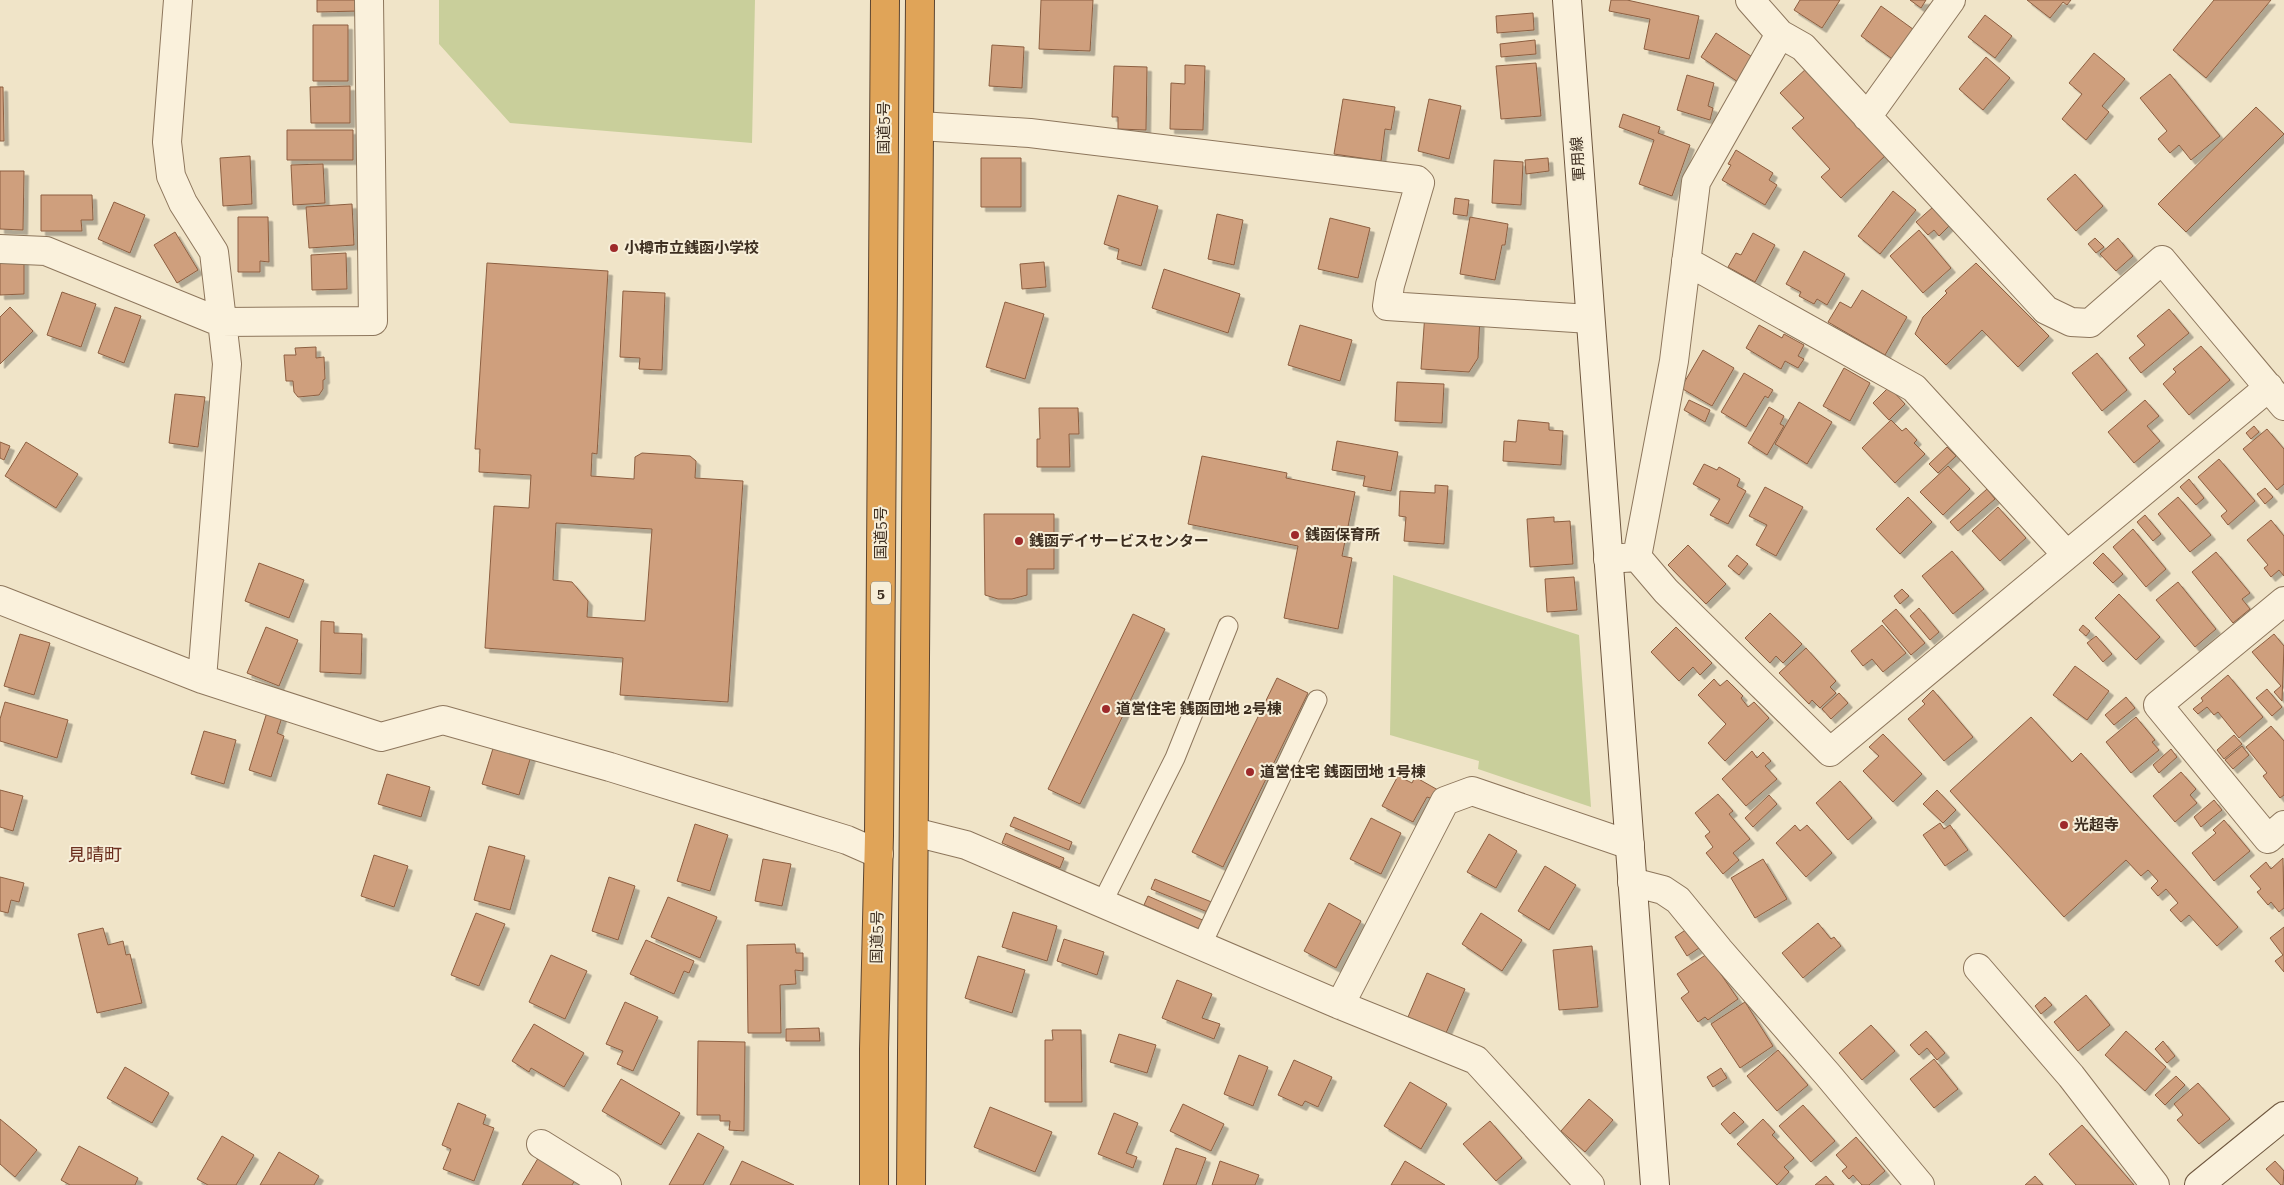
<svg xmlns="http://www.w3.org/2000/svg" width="2284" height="1185" font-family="'Roboto Serif','Noto Sans JP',serif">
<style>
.green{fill:#c9cf9b}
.building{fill:#cf9f7d;stroke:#8d5f41;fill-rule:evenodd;filter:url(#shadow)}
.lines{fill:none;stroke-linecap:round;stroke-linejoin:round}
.lane-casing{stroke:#8d765c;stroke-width:21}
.street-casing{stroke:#8d765c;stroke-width:30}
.secondary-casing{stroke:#6f573f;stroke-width:30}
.highway-casing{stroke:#5b4430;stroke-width:30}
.lane{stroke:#faf1dc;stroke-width:19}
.street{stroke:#faf1dc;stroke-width:28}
.secondary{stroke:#faf1dc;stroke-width:28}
.highway{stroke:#e0a458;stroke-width:28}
.poi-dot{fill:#9e2a2b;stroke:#f7eed8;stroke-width:2}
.labels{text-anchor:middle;stroke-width:4;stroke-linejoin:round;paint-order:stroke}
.shield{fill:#f7eed8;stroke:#756857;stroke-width:1}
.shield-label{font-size:14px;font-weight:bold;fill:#3d2e20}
.street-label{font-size:15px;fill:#3d2e20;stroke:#f7eed8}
.poi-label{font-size:15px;font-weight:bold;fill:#3d2e20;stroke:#f7eed8;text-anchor:start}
.quarter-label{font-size:18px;fill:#6b2e1e;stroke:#f7eed8}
</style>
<defs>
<filter id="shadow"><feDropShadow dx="4.5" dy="4.5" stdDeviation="0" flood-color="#0004"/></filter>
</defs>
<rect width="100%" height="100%" fill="#f0e4c8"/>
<path class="green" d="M439 0H755L752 143 510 123 439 44Z
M1393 575 1579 635 1591 807 1478 769 1479 761 1390 735Z"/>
<path class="building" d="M317 0H359V11L317 12Z
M1041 0H1093L1090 51 1039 49Z
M1611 0H1627L1699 16 1689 59 1644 49 1650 19 1609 11Z
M1800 0H1840L1822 28 1794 10Z
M1910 0H1926L1921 8Z
M2027 0H2071L2067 5 2063 2 2050 18Z
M2214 0H2271L2206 78 2173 50Z
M1881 6 1917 32 1895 61 1861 36Z
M1533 13 1534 30 1497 33 1496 16Z
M1985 15 2012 36 1995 58 1968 37Z
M313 25H348V81H313Z
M1716 33 1757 60 1741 84 1701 57Z
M1535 40 1536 54 1501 57 1500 44Z
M992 45 1024 47 1022 88 989 86Z
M2094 53 2125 79 2102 106 2109 112 2086 140 2062 119 2082 94 2069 83Z
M1986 57 2010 78 1983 110 1959 89Z
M1536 63 1541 116 1501 119 1496 66Z
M1185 65 1205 66 1203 130 1170 129 1171 83 1185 84Z
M1114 66 1147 67 1146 130 1118 129V117H1112Z
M1808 67 1888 153 1841 198 1821 177 1830 169 1792 128 1804 118 1780 93Z
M2170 74 2220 136 2191 160 2179 145 2170 153 2158 139 2167 131 2140 98Z
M1687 75 1714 83 1708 106 1713 108 1710 120 1677 110Z
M350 86V123H311L310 87Z
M0 87H3L4 141H0Z
M1343 99 1395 107 1391 130 1385 129 1381 161 1334 154Z
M1429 99 1461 106 1449 159 1418 151Z
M2256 107 2284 134 2186 232 2158 204Z
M1623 114 1660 127 1658 133 1690 145 1672 196 1639 184 1654 140 1619 127Z
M287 130H353V160H287Z
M1736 150 1773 173 1769 180 1777 185 1765 205 1722 180 1731 165 1728 164Z
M250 156 252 204 223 206 220 158Z
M981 158H1021V207H981Z
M1548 158 1549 171 1526 174 1525 160Z
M1494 160 1523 162 1521 205 1492 203Z
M323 164 325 203 293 205 291 165Z
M0 171H24L23 230 0 229Z
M2075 174 2103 206 2076 231 2047 199Z
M1893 191 1916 210 1880 254 1858 236Z
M41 195H92L93 220H81L82 231H41Z
M1118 195 1158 206 1141 266 1117 259 1119 249 1104 244Z
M1455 198 1469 200 1467 216 1453 214Z
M114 202 145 215 130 253 98 239Z
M352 204 354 245 309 248 306 207Z
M1933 207 1950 225 1939 236 1934 230 1928 235 1916 222Z
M1217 214 1243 220 1234 265 1208 259Z
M238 217H268L269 262 260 261V272H238Z
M1470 217 1508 224 1505 245H1502L1495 280 1460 274Z
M1330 218 1370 228 1358 278 1318 269Z
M1919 230 1951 268 1923 293 1890 256Z
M175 232 198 270 177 283 154 245Z
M1753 233 1775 245 1755 282 1728 267 1736 253 1741 255Z
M2095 238 2104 247 2096 253 2088 244Z
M2118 238 2133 256 2116 271 2100 254Z
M1804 251 1845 274 1827 305 1817 299 1814 304 1799 296 1801 292 1786 284Z
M346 253 347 289 312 290 311 255Z
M24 258V294L0 295V259Z
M1044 262 1046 287 1022 289 1020 264Z
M487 263 608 271 597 454 592 453 591 476 634 479 635 457 642 453 690 456 696 461 695 478 743 481 728 702 620 695 623 658 485 648 494 506 529 508 531 475 479 472 480 449H475ZM556 523 652 529 645 621 587 617 588 601 572 582 553 580Z
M1976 263 2049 336 2018 367 1982 330 1946 365 1915 334 1923 317 1947 293 1945 291Z
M1164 269 1240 294 1228 333 1152 308Z
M1862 290 1907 317 1885 355 1828 322 1840 302 1851 308Z
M623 291 665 293 662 370 639 369 640 358 620 357Z
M62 292 96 304 81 347 47 335Z
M1005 302 1044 314 1025 379 986 367Z
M10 307 33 331 0 364V317Z
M115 307 141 316 124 363 98 353Z
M2169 309 2189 333 2141 373 2129 358 2145 345 2137 336Z
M1425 313 1480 316 1478 358 1469 372 1421 369Z
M1300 325 1352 340 1340 381 1288 365Z
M1759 325 1782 338 1784 334 1804 345 1798 356 1804 359 1798 368 1785 361 1781 369 1746 348Z
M2201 346 2230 380 2189 415 2163 384 2176 372 2173 369Z
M316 347V358L324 357 325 379 323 380V389L319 395 298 397 294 392 293 381H286L284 355H296L295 348Z
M1703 350 1734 368 1712 406 1681 388Z
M2097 353 2127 390 2102 411 2072 373Z
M1844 368 1870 383 1850 421 1823 406Z
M1744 373 1773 390 1768 398 1765 396 1746 427 1721 412Z
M1397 382 1444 384 1442 423 1395 421Z
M1889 387 1905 404 1889 420 1873 403Z
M175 394 205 397 198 447 169 443Z
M1689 400 1710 410 1705 422 1684 410Z
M2145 400 2159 416 2147 426 2160 441 2134 463 2108 432Z
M1799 402 1832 422 1807 464 1775 444Z
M1769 407 1784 416 1780 424 1784 426 1767 455 1748 443Z
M1039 408H1078L1079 434H1069L1070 467H1037V439H1040Z
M1518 420 1549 423V430L1563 431 1561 465 1503 461 1504 441 1516 442Z
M1891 420 1902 431 1906 428 1917 440 1914 443 1925 454 1895 483 1862 448Z
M2254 426 2259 432 2251 439 2246 433Z
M2267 429 2284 449V484L2277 490 2243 449Z
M1337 441 1398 452 1391 491 1363 486 1365 476 1332 470Z
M0 442 10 446 4 460 0 458Z
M26 442 78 474 56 508 5 476Z
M1947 447 1956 456 1938 473 1929 464Z
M1202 456 1287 473 1286 478 1355 492 1342 556 1352 558 1338 629 1284 618 1298 546 1188 524Z
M2219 459 2255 501 2228 525 2221 516 2227 511 2198 477Z
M1704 464 1717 470 1719 467 1740 479 1737 486 1746 491 1728 524 1710 515 1720 499 1693 484Z
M1948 466 1970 489 1943 515 1920 492Z
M2189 479 2204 498 2196 505 2180 487Z
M1435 485 1448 486 1444 544 1404 541 1406 517 1399 516 1400 491 1435 493Z
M1765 487 1803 507 1776 556 1756 545 1767 525 1749 516Z
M2265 488 2273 497 2265 504 2257 494Z
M1987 489 1995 499 1958 531 1950 522Z
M1908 497 1932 522 1900 554 1876 529Z
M2178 497 2211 535 2190 552 2158 514Z
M1998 507 2026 538 2000 561 1972 531Z
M984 514H1054V569H1027V595L1012 599H998L985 595Z
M2145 515 2161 534 2153 541 2137 522Z
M1554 517V522L1570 521 1573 564 1530 567 1527 519Z
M2271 520 2284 536V576L2279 570 2271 577 2264 568 2268 565 2247 540Z
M2133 529 2166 569 2146 587 2113 547Z
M1688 545 1726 584 1706 604 1668 565Z
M1952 551 1984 589 1953 614 1922 576Z
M2216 552 2250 593 2242 599 2250 609 2233 623 2192 572Z
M2103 553 2123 574 2113 583 2093 563Z
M1737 555 1748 564 1739 575 1728 566Z
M259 563 304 580 289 618 245 601Z
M1574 577 1577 610 1547 612 1545 579Z
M2178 582 2216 629 2195 647 2156 600Z
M1902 589 1909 596 1900 604 1894 596Z
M2119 594 2160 637 2136 660 2095 618Z
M1919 608 1939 632 1930 640 1910 616Z
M1896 609 1925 643 1911 655 1882 621Z
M1770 613 1802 644 1783 663 1776 656 1770 663 1745 638Z
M1133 614 1165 629 1080 804 1048 789Z
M321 621 334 622V633L362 634 361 674 320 672Z
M1882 625 1906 653 1883 672 1872 659 1863 666 1851 651Z
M2083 625 2090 631 2086 636 2079 630Z
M266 627 298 640 279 686 247 673Z
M1676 627 1712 663 1700 675 1693 667 1679 681 1651 652Z
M20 634 50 643 34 695 4 686Z
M2274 634 2284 646 2282 701 2274 692 2281 686 2252 652Z
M2096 636 2112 654 2103 662 2087 643Z
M1806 648 1836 681 1830 687 1836 693 1820 708 1812 700 1809 704 1779 673Z
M2075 666 2109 691 2087 720 2053 695Z
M2228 675 2263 717 2239 738 2218 712 2214 715 2207 707 2198 714 2193 709 2203 701 2201 698Z
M1277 678 1308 693 1223 867 1192 852Z
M1714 679 1720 686 1727 680 1743 696 1741 698 1748 707 1754 702 1769 718 1725 761 1708 743 1726 724 1698 695Z
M2267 689 2282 707 2272 716 2256 698Z
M1933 690 1973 737 1944 761 1908 719 1925 704 1922 701Z
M1839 693 1848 703 1831 719 1822 709Z
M2126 697 2135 708 2114 725 2105 715Z
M5 702 68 720 57 758 0 741V719Z
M268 709 283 714 277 733 284 736 271 777 249 770Z
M2031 717 2072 762 2081 753 2238 927 2217 946 2189 915 2181 922 2170 910 2178 903 2166 889 2158 896 2151 888 2158 881 2148 870 2141 876 2126 860 2064 917 1950 791Z
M2136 717 2155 740 2152 742 2159 750 2131 773 2106 742Z
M2271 726 2284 741V795L2280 798 2263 776 2267 773 2246 747Z
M204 731 236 740 224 784 191 774Z
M1883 734 1922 774 1893 802 1863 771 1879 756 1869 747Z
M2234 735 2242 744 2224 759 2217 750Z
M495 742 532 753 519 795 482 784Z
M2242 746 2249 755 2233 769 2225 760Z
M2171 749 2177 757 2159 773 2153 765Z
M1752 751 1757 758 1763 752 1771 761 1765 766 1777 779 1746 806 1722 779Z
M2181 772 2196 789 2190 795 2197 803 2175 822 2153 796Z
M387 774 430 787 421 817 378 804Z
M1398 776 1412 783 1415 777 1438 790 1433 799 1427 797 1413 822 1382 806Z
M1840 781 1872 818 1848 840 1816 803Z
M0 790 23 796 13 831 0 827Z
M1937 790 1956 810 1943 823 1923 804Z
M1718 794 1733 811 1729 814 1750 839 1733 853 1739 860 1723 874 1706 853 1713 847 1705 836 1710 832 1695 813Z
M1769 795 1777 804 1753 827 1745 818Z
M2214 800 2222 810 2201 827 2194 817Z
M1014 817 1072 842 1069 850 1010 826Z
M1371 818 1401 833 1381 874 1350 859Z
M2224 820 2250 851 2214 881 2192 853 2216 833 2213 830Z
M1940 823 1944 829 1950 825 1968 850 1945 866 1923 835Z
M695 824 728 835 710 891 677 881Z
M1795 825 1800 831 1807 825 1832 853 1806 877 1776 843Z
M1006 833 1064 858 1060 868 1002 843Z
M1489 834 1517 851 1496 888 1467 872Z
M489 846 525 856 510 910 474 900Z
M374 855 408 866 394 907 361 896Z
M2283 858 2284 908 2279 912 2271 902 2268 905 2257 892 2261 889 2250 876 2266 862 2271 869Z
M763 859 791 864 782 906 755 901Z
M1763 859 1787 899 1755 918 1731 878Z
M1545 866 1576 885 1549 930 1518 911Z
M0 877 24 883 19 902 11 900 8 913 0 911Z
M609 877 635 886 618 940 592 931Z
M1155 879 1214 903 1210 913 1151 889Z
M1148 896 1207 922 1203 931 1144 905Z
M668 897 717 917 700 958 651 937Z
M1329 903 1361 921 1336 968 1304 951Z
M1013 912 1057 926 1047 961 1002 947Z
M476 913 505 924 479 986 451 975Z
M1481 913 1522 940 1502 971 1462 944Z
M1818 923 1831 939 1834 937 1841 946 1803 978 1782 953Z
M2284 927V972L2275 961 2283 955 2270 938Z
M103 928 108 945 123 941 126 955 130 954 142 1003 97 1013 78 934Z
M1687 929 1699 948 1687 956 1675 937Z
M1064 939 1104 952 1097 975 1057 961Z
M646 940 694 961 689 973 684 971 674 994 630 974Z
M795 944 796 953H803V971L795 970 796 984 780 985 781 1033H748L747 945Z
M1592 946 1598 1007 1559 1010 1553 950Z
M1707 954 1738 999 1708 1020 1705 1017 1698 1022 1681 998 1689 992 1677 974Z
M551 955 587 971 565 1019 529 1002Z
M978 956 1025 970 1012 1013 965 998Z
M1427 973 1465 989 1446 1033 1408 1017Z
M1177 980 1212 994 1202 1018 1220 1024 1214 1039 1162 1018Z
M2086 995 2110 1025 2078 1051 2054 1022Z
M2045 997 2052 1005 2041 1014 2035 1006Z
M625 1002 658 1017 633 1071 617 1064 623 1051 606 1044Z
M1745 1002 1773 1046 1740 1068 1711 1024Z
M534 1024 584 1053 564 1087 531 1068 529 1072 512 1061Z
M1871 1025 1895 1051 1862 1080 1839 1053Z
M819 1028 820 1041H786V1029Z
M1052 1030H1081L1082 1102H1045V1040H1053Z
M1926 1031 1945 1053 1937 1060 1927 1048 1919 1055 1910 1045Z
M2126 1031 2166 1067 2145 1091 2105 1055Z
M1119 1034 1156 1045 1147 1073 1110 1062Z
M698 1041 745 1042 744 1131 729 1130 730 1121H720V1115H697Z
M2163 1041 2175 1056 2167 1063 2155 1049Z
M1778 1050 1808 1085 1777 1111 1747 1076Z
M1239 1055 1268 1067 1253 1106 1224 1094Z
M1934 1059 1958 1089 1934 1108 1910 1079Z
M1294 1060 1332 1077 1318 1107 1305 1101 1302 1106 1278 1095Z
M125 1067 169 1093 152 1123 107 1098Z
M1721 1068 1727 1078 1713 1087 1707 1077Z
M2176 1076 2185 1085 2165 1105 2155 1095Z
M621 1079 680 1113 661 1145 602 1111Z
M1410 1082 1447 1104 1421 1149 1384 1126Z
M2198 1083 2230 1119 2199 1144 2177 1120 2183 1115 2174 1104Z
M1589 1099 1613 1120 1585 1152 1561 1131Z
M458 1103 486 1115 483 1124 494 1128 474 1181 443 1169 451 1149 442 1145Z
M1183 1104 1224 1124 1211 1151 1170 1131Z
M1803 1105 1835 1141 1811 1162 1779 1126Z
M990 1107 1052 1132 1035 1172 974 1147Z
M1734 1112 1744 1122 1730 1134 1721 1124Z
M1114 1113 1138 1123 1126 1153 1137 1157 1133 1168 1098 1154Z
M0 1119 37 1150 15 1177 0 1164Z
M1763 1119 1775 1132 1772 1135 1794 1158 1784 1167 1789 1172 1777 1185 1737 1144Z
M1490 1121 1522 1158 1496 1181 1463 1144Z
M2082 1125 2134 1185H2076L2049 1154Z
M698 1133 724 1147 703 1185H669Z
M222 1136 254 1155 236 1185H208L197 1179Z
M1856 1137 1885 1171 1869 1185H1862L1853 1175 1849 1179 1842 1171 1847 1167 1836 1155Z
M79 1146 138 1178 135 1185H70L61 1180Z
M1176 1148 1206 1158 1196 1185H1163Z
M279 1152 319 1176 314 1185H260Z
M540 1155 577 1177 572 1185H522Z
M742 1161 794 1185H730Z
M1220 1161 1259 1175 1255 1185H1212Z
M1405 1161 1445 1185H1391Z
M2275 1161 2284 1171 2283 1185H2281L2266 1169Z
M1826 1176 1834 1185H1815Z
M2035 1176 2043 1185H2025Z"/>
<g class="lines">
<defs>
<path id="lane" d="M1102 903 1175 758 1228 626
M1201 946 1317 700"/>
<path id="street" d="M178 0 167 142 171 176 183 203 214 252 227 364 202 679
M1750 0 1780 34 1803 47 2046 310 2071 322 2090 323 2162 260 2284 406
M1867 117 1951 0
M920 126 1030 133 1417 180 1420 183 1390 285 1387 306 1590 319
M0 249 46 251 220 322 373 321 369 0
M1686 261 1914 388 2067 555
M1637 557 1674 361 1696 182 1780 34
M1608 559 1637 557 1666 591 1830 752 2269 387
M0 600 202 679 381 737 443 720 610 767 847 840 879 854
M2284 601 2158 705 2268 839 2284 825
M914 832 966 845 1340 1005 1476 1060 1590 1185
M1632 882 1663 890 1678 900 1719 950 1828 1075 1920 1185
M1978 968 2071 1076 2155 1185
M1340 1005 1445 801 1472 791 1630 845
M541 1144 607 1185"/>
<path id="secondary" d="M1567 0 1655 1185
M2199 1185 2284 1116"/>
<path id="highway" d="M874 1185V1049L879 836 885 0
M911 1185 920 0"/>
</defs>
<use href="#lane" class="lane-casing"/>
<use href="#street" class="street-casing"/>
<use href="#secondary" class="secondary-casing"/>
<use href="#highway" class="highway-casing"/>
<use href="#lane" class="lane"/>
<use href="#street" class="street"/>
<use href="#secondary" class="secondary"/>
<use href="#highway" class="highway"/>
</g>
<g class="poi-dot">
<circle cx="614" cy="248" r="5"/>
<circle cx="1295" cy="535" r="5"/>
<circle cx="1019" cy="541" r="5"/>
<circle cx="1106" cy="709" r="5"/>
<circle cx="1250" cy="772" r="5"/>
<circle cx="2064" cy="825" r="5"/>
</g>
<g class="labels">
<rect class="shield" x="871" y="581.5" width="20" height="23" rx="4"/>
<g class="shield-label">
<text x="881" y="598">5</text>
</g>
<g class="street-label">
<text transform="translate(884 128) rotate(-90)" y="5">国道5号</text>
<text transform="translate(1578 159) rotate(-94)" y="5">軍用線</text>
<text transform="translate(881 533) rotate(-90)" y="5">国道5号</text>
<text transform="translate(877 937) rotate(-89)" y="5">国道5号</text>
</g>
<g class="poi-label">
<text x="624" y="253">小樽市立銭函小学校</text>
<text x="1305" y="540">銭函保育所</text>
<text x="1029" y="546">銭函デイサービスセンター</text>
<text x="1116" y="714">道営住宅 銭函団地 2号棟</text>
<text x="1260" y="777">道営住宅 銭函団地 1号棟</text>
<text x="2074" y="830">光超寺</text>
</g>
<g class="quarter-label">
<text x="95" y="861">見晴町</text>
</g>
</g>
</svg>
